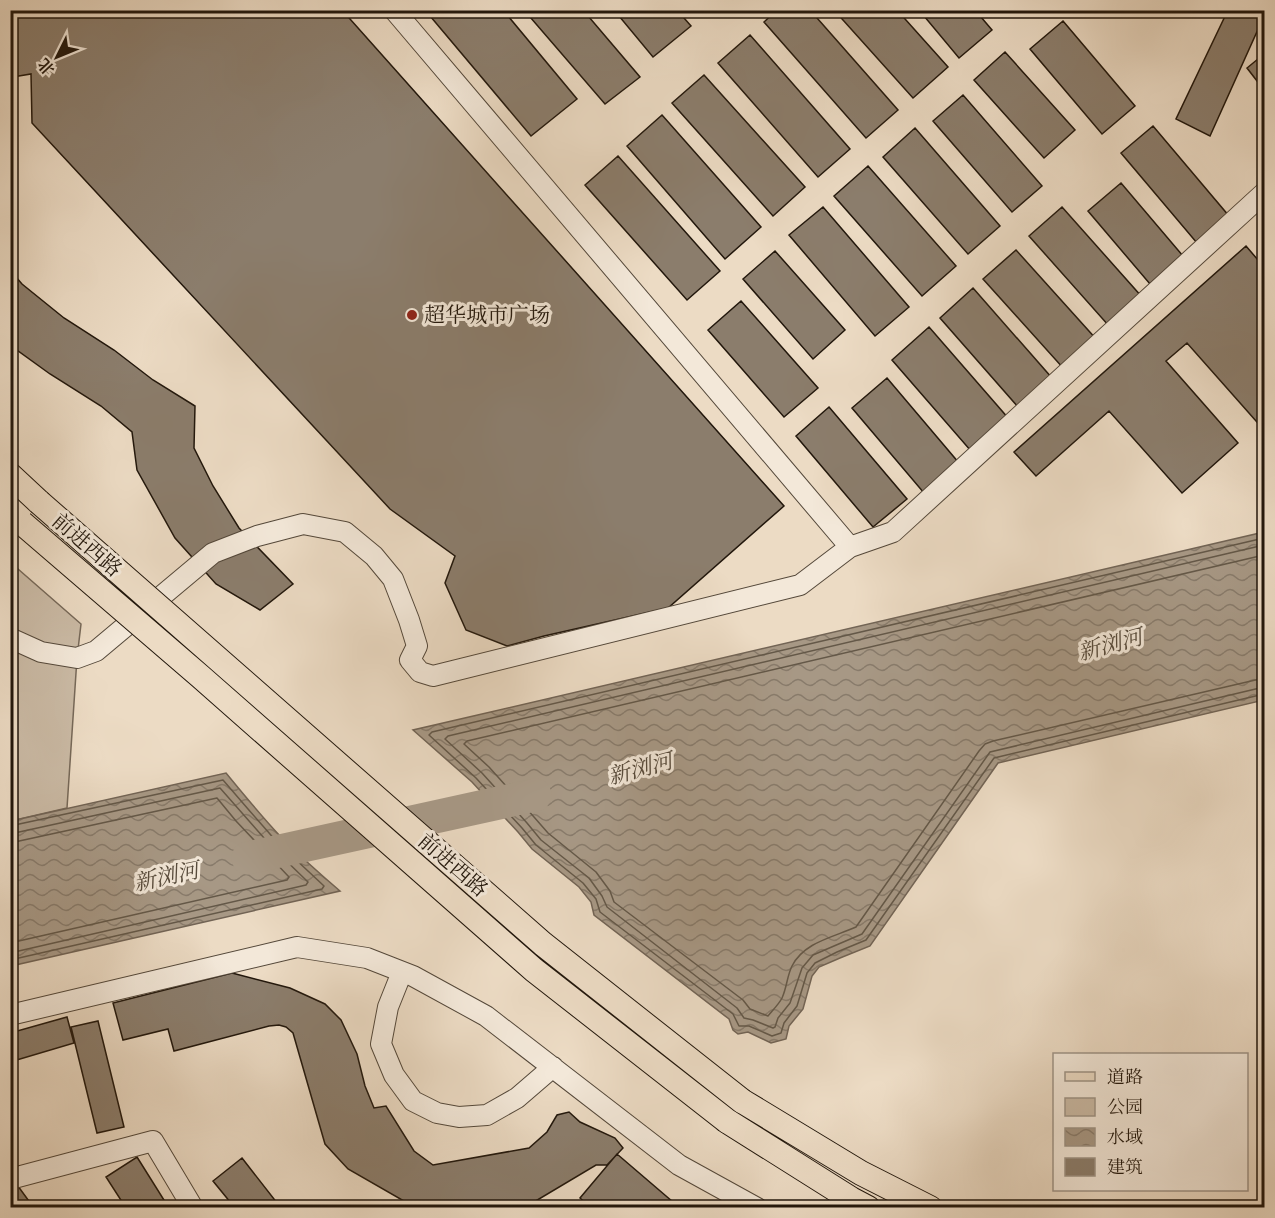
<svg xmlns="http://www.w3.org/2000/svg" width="1275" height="1218" font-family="'IM FELL French Canon','Noto Serif SC',serif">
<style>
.green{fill:#cabaa5;stroke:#766858;stroke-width:1.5}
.water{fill:url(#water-waves);stroke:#726455;stroke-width:1.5}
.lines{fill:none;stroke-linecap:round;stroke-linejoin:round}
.shore{stroke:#645848;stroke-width:1.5}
.river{stroke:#a79885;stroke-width:33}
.building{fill:#8b7d6c;stroke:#22170c;stroke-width:1.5}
.minor-casing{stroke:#54483a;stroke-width:22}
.major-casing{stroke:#22170c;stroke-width:26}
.minor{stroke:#f3e8d9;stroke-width:20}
.major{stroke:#ecdbc4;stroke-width:24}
.major-bridge-casing{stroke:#22170c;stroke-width:26;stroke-linecap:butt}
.major-bridge{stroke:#ecdbc4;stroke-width:24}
.poi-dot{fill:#8f2418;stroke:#f3e8d9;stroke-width:2}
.labels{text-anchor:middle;stroke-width:6;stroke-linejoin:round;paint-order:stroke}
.poi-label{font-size:21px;fill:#22170c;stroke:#f3e8d9;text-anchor:start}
.street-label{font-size:21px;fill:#22170c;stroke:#f3e8d9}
.water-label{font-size:22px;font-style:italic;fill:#574b3c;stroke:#f3e8d9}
</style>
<defs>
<pattern id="water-waves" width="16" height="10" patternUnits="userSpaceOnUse" patternTransform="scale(1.5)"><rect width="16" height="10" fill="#a79885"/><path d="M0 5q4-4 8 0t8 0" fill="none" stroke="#887b6b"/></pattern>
</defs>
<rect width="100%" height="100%" fill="#ecdbc4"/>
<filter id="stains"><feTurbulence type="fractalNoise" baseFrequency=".00333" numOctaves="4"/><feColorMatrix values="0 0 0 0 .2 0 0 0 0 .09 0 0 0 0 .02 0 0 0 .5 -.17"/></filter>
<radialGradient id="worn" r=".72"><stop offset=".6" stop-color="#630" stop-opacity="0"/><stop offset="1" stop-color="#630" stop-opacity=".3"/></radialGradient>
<path class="green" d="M10 562 81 624 77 658 67 808 11 821Z"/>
<path class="water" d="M1264 532V700L998 763 870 946 840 958 819 967 812 976 803 1009 789 1026 786 1039 771 1043 748 1032 738 1034 733 1030 729 1019 594 915 591 902 579 887 532 849 518 832 472 782 413 730Z
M226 773C244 795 262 817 281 837 300 856 320 874 340 891L11 966V821Z"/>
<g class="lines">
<path class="shore" d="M1264 538 432 732 429 735 476 778 522 828 536 845 583 883 596 899 600 912 733 1014 739 1026H749L772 1036 781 1033 784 1023 797 1006 807 973 815 963 837 952 866 940 994 758 1264 694
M1264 545 448 736 445 739 482 773 527 823 541 840 589 878 602 896 607 907 737 1008 744 1018 753 1020 773 1028 775 1027 778 1018 790 1003 802 968 813 955 862 934 990 752 1264 687
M1264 555 467 741 464 744 489 767 534 817 548 833 596 872 610 891 614 902 743 1000 750 1009 768 1016C772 1011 779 1004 782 998 787 987 787 976 792 966 804 942 834 937 856 927L979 751 985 744 993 741 1264 678
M10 826 223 780 248 809 277 842 324 886 322 889 10 960
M10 834 220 788 272 847 308 882 306 885 10 953
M10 843 217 798 236 821 289 877 287 880 10 943"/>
<path class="river" d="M248 858 535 795"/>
</g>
<path class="building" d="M10 10H342L784 506 668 608 544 636 507 646 466 630 445 583 455 556 390 509 32 123 31 74 13 77 10 75Z
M425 10H503L577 99 531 136Z
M524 10H583L640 77 605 104Z
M614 10H677L691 26 653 57Z
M777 10H810L898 110 866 138 764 22Z
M834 10H897L948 67 913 98Z
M919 10H975L992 30 959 58Z
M1228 10H1264V16L1210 136 1176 119Z
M1063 21 1135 106 1102 134 1030 49Z
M750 35 850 149 818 177 718 63Z
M1005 52 1075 130 1044 158 974 80Z
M1264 54V90L1247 68Z
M704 75 805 187 773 216 672 103Z
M963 95 1042 186 1012 212 933 121Z
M662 115 761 227 725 259 627 146Z
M1153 126 1229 216 1197 243 1121 153Z
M915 128 1000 226 968 254 883 157Z
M618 156 720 271 687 300 585 185Z
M868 166 956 266 922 296 834 196Z
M1121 183 1183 256 1150 284 1088 211Z
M823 207 909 307 875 336 789 235Z
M1062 207 1142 297 1109 326 1029 236Z
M1246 246 1264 267V430L1187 343 1166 361 1238 443 1182 493 1109 411 1036 476 1014 452Z
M1016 250 1097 340 1064 369 983 279Z
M775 251 845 330 813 359 743 279Z
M10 270 22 284 64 318 114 350 153 380 195 406 194 448 213 486 239 528 293 584 260 610 216 584 175 538 137 470 132 432 101 406 50 374 10 345Z
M973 288 1052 378 1018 407 940 318Z
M741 301 818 388 784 417 708 330Z
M929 327 1009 419 971 451 892 360Z
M887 378 959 463 924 493 852 408Z
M829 407 907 499 873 527 796 436Z
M232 973 290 988 325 1004 341 1020 357 1054 365 1086 374 1108 386 1106 414 1151 433 1165 529 1148 547 1132 557 1115 569 1112 580 1122 615 1138 623 1148 607 1165H596L529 1205 511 1208H416L348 1169 325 1144 293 1033 286 1027 279 1025 269 1026 174 1051 168 1029 123 1040 113 1003Z
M67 1017 74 1043 10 1062V1033Z
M98 1021 124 1127 97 1133 71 1027Z
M617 1154 680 1208H591L580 1198Z
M137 1157 169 1208H126L106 1177Z
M242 1158 281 1208H235L213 1181Z
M15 1182 34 1208H10V1185Z"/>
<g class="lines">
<defs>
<path id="minor" d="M850 547 893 532 1264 193
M10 638 41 652 77 658 96 651 213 553 257 536 303 524 345 532 374 556 393 579 409 620 417 646 410 660 420 672 433 676 800 585 850 547 394 10
M402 972 388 1007 381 1044 394 1075 413 1101 437 1113 459 1117 487 1115 517 1098 553 1067
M10 1015 297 947 367 958 413 976 486 1016 679 1165 757 1208
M10 1179 153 1141 193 1208"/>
<path id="major" d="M10 475 39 502
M742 1101 861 1173 930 1208
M727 1121 851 1199 868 1208"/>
</defs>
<use href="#minor" class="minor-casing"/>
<use href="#major" class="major-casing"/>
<use href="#minor" class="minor"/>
<use href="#major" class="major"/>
<defs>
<path id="major-bridge" d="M39 502 543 944 742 1101
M22 523 201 677 534 970 727 1121"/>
</defs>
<use href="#major-bridge" class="major-bridge-casing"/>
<use href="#major-bridge" class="major-bridge"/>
</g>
<circle class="poi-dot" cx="412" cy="315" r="6"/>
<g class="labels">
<g class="poi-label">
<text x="424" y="322">超华城市广场</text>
</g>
<g class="street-label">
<text transform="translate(87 545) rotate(41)" y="7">前进西路</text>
<text transform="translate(453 865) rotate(41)" y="7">前进西路</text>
</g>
<g class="water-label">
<text transform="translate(1110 644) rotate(-15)" y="8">新浏河</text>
<text transform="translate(640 768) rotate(-15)" y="8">新浏河</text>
<text transform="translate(166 876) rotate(-12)" y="8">新浏河</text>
</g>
</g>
<rect width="1275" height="1218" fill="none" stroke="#ecdbc4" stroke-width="36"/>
<rect x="12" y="12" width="1251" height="1194" fill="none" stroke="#22170c" stroke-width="3"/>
<rect x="18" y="18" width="1239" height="1182" fill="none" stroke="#22170c" stroke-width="1.5"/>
<rect x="1053" y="1053" width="195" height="138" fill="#f3e8d9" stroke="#9f9487" stroke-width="1.5"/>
<rect x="1065" y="1072" width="30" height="9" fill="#ecdbc4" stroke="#9f9487" stroke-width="1.5"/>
<text x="1107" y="1083" font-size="18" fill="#22170c">道路</text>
<rect x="1065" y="1098" width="30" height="18" fill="#cabaa5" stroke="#9f9487" stroke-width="1.5"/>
<text x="1107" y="1113" font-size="18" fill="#22170c">公园</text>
<rect x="1065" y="1128" width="30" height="18" fill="url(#water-waves)" stroke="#9f9487" stroke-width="1.5"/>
<text x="1107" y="1143" font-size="18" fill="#22170c">水域</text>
<rect x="1065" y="1158" width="30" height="18" fill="#8b7d6c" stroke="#9f9487" stroke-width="1.5"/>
<text x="1107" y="1173" font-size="18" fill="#22170c">建筑</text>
<g transform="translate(57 57) rotate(227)" stroke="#f3e8d9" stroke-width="4.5" paint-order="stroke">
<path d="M0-4.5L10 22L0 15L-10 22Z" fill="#22170c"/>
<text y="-9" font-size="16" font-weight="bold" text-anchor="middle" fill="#22170c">北</text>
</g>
<rect width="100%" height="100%" filter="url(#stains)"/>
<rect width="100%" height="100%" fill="url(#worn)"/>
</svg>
